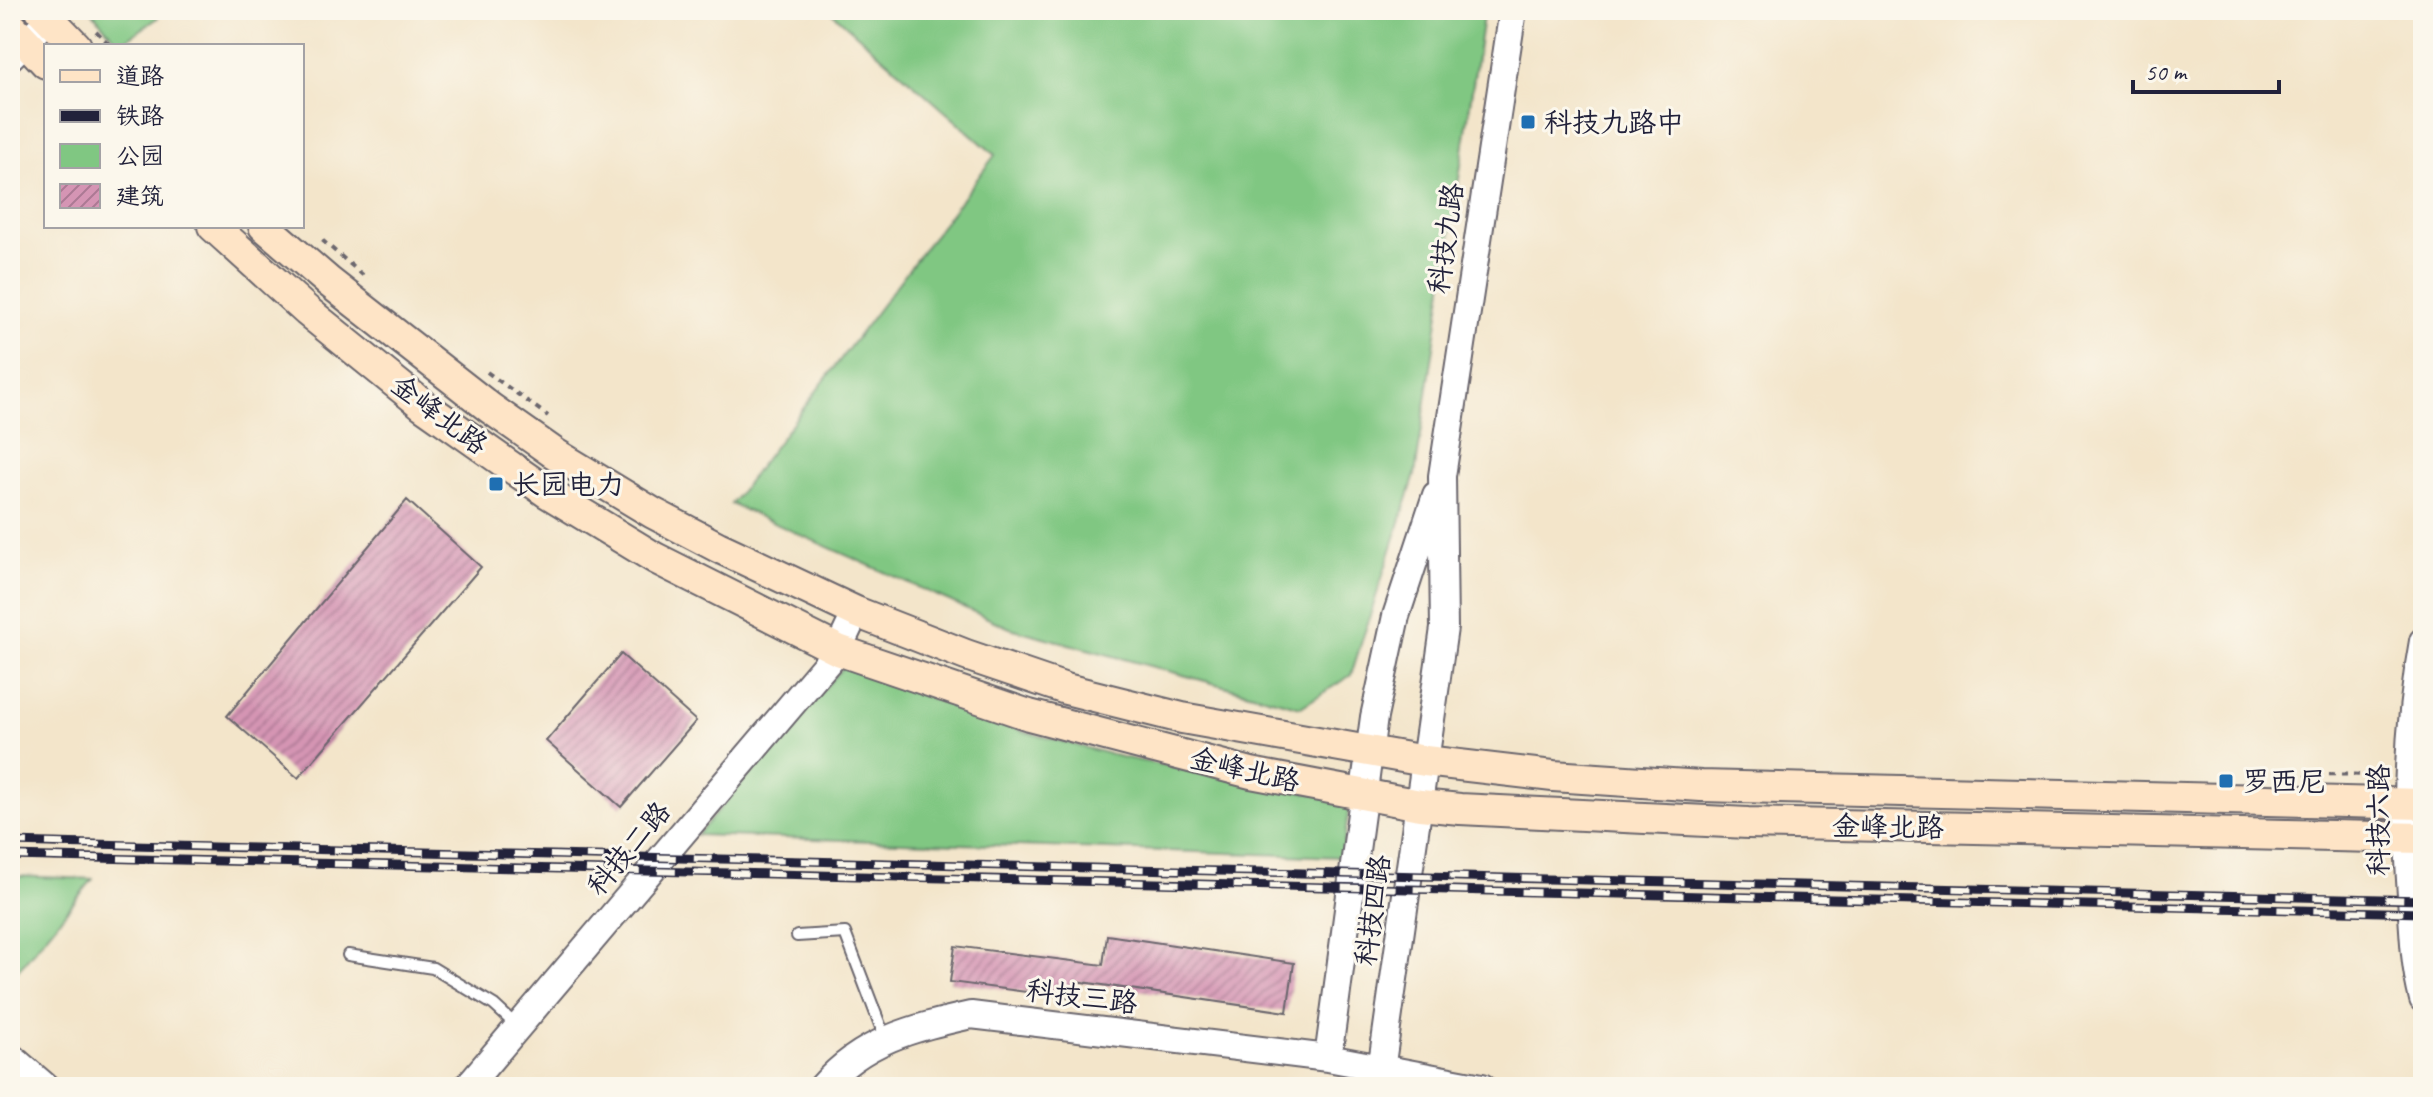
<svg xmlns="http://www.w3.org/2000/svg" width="2433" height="1097" font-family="Caveat,'LXGW WenKai TC',sans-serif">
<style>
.green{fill:#80c782;stroke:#51745e;stroke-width:2}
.building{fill:url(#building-hatch)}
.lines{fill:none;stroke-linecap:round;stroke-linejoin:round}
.service-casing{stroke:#6b666d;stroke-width:14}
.tertiary-casing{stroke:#6b666d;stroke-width:30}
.secondary-casing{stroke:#6b666d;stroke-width:34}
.path{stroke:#6b666d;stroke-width:4;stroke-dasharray:6 6;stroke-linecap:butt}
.service{stroke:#fff;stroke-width:10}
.tertiary{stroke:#fff;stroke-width:26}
.secondary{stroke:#fee4c6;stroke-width:30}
.rail-casing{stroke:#22223b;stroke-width:9}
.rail{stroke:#fbf7ec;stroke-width:6;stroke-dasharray:18;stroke-linecap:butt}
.poi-dot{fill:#1f6fb2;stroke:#fbf7ec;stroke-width:3}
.labels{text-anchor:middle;stroke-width:6;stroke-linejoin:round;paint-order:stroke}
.poi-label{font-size:28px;fill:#22223b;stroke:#fbf7ec;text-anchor:start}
.street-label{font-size:28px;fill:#22223b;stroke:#fbf7ec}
</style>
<defs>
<pattern id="building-hatch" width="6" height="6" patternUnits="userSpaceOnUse" patternTransform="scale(2)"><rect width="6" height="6" fill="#d595b4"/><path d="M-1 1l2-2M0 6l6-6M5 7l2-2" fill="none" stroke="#ac7994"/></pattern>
</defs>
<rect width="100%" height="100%" fill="#fbf7ec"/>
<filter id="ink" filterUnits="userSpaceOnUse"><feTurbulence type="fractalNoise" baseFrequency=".0125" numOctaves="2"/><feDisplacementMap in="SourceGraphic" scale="16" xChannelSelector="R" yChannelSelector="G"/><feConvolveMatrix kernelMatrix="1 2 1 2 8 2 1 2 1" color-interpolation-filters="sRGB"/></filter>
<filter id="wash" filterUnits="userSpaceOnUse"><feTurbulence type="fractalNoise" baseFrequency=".006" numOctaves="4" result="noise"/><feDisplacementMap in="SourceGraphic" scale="32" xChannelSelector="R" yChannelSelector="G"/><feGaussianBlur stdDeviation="1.8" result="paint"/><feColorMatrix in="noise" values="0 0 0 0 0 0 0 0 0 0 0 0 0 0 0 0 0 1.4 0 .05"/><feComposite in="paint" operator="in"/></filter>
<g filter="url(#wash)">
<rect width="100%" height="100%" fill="#f3e5ca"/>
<path class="green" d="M90 10H153L158 18 120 44Z
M829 10H1484L1415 475 1351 675 1301 707 1010 628 731 504 995 155Z
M843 667 1022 731 1121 757 1350 801 1342 857 697 835Z
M10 876 93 879 10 980Z"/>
<g id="blocks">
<path class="building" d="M407 500 481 567 298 778 227 716Z
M621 654 696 721 621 807 546 741Z
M1107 935 1294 963 1287 1012 1075 981 1073 998 950 982 955 946 1103 965Z"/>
</g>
</g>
<g filter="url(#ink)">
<use href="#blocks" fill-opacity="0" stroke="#6b666d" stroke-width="2"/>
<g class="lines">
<defs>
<path id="service" d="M797 936 845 933 885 1038
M348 955 433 968 494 1005 518 1027"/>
<path id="tertiary" d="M10 57 49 19
M2423 641C2407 726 2405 810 2411 896 2413 930 2414 966 2423 999
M10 1056 46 1087
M1328 1058 1374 717 1396 616 1436 495
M1381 1070 1444 628 1442 476 1513 10
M467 1087 838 650 856 612
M822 1087C863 1040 913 1028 971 1015L1328 1058 1482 1087"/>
<path id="secondary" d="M41 10 76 46
M10 25 46 63
M213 226 307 311 423 405 548 493 655 558 838 650 1029 715 1251 773 1420 805 1460 809 1748 823 2423 838
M264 226 329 282 490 408 554 453 653 513 718 547 856 612 966 655 1066 689 1182 718 1425 761 1553 776 1701 786 2423 804"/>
</defs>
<use href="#service" class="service-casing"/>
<use href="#tertiary" class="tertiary-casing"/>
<use href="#secondary" class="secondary-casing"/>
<path class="path" d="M96 31 111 46
M322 240 364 276
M487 372 548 416
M2305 774 2389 775"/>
<use href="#service" class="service"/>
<use href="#tertiary" class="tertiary"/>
<use href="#secondary" class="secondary"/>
<defs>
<path id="rail" d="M10 842 2423 900
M10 856 2423 913"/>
</defs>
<use href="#rail" class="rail-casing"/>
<use href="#rail" class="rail"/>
</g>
</g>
<g class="poi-dot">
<rect x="1520" y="114" width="16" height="16" rx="4"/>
<rect x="488" y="476" width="16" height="16" rx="4"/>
<rect x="2218" y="773" width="16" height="16" rx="4"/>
</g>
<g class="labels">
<g class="poi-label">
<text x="1544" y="132">科技九路中</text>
<text x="512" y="494">长园电力</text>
<text x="2242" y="791">罗西尼</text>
</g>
<g class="street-label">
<text transform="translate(1445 238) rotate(-82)" y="10">科技九路</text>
<text transform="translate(440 414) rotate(37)" y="10">金峰北路</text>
<text transform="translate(1245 769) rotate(13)" y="10">金峰北路</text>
<text transform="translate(2378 820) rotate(-90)" y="10">科技六路</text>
<text transform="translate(1888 826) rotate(1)" y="10">金峰北路</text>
<text transform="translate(628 848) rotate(-50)" y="10">科技二路</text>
<text transform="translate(1372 910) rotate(-82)" y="10">科技四路</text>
<text transform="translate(1082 996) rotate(7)" y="10">科技三路</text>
</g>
</g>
<rect width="2433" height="1097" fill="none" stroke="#fbf7ec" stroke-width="40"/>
<rect x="44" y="44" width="260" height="184" fill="#fbf7ec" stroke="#a4a2a5" stroke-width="2"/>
<rect x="60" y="70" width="40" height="12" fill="#fee4c6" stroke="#a4a2a5" stroke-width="2"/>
<text x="116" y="84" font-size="24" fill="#22223b">道路</text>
<rect x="60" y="110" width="40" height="12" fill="#22223b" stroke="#a4a2a5" stroke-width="2"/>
<text x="116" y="124" font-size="24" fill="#22223b">铁路</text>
<rect x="60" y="144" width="40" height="24" fill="#80c782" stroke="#a4a2a5" stroke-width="2"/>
<text x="116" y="164" font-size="24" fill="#22223b">公园</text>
<rect x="60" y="184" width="40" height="24" fill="url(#building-hatch)" stroke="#a4a2a5" stroke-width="2"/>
<text x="116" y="204" font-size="24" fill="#22223b">建筑</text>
<path d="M2133 80v12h146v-12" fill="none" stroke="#22223b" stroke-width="4"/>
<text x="2145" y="80" font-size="24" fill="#22223b" stroke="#fbf7ec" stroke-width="6" paint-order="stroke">50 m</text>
</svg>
